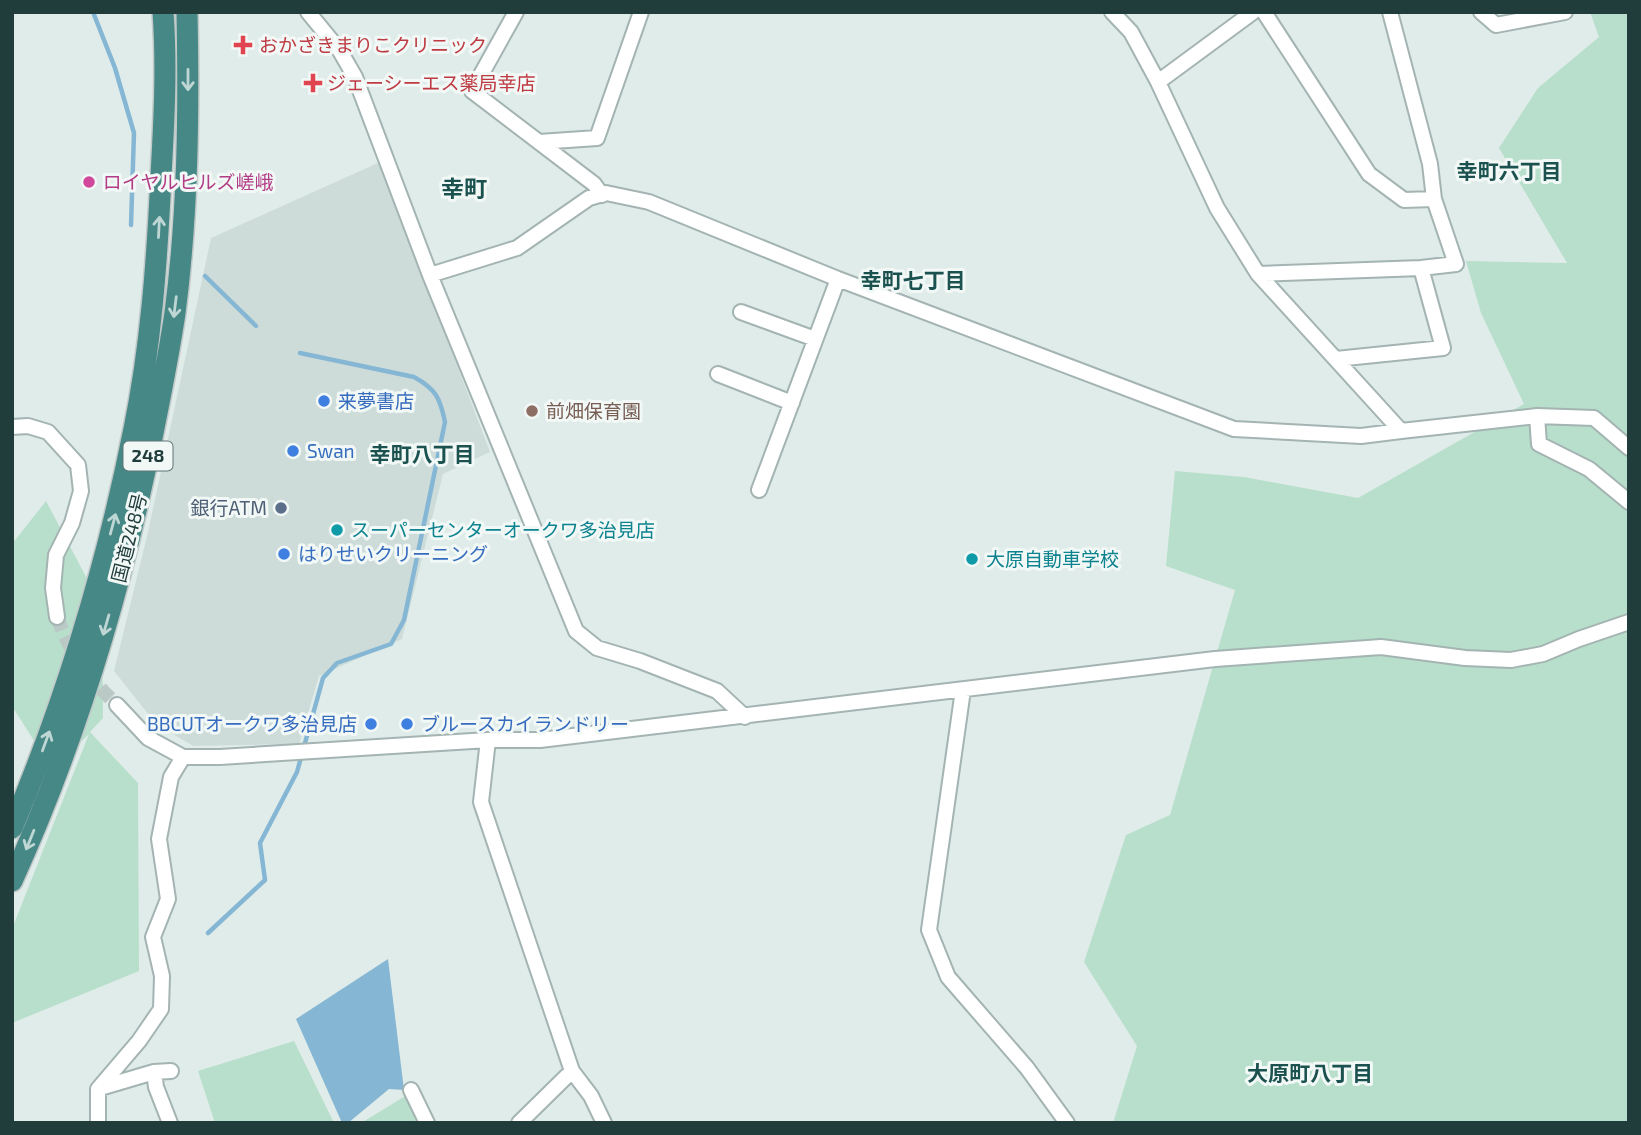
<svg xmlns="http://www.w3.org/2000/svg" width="1641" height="1135" font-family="'Exo 2','Noto Sans JP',sans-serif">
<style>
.built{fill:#cedcd9}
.green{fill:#b8dfcb}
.water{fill:#85b7d5}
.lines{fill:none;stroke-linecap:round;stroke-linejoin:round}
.stream{stroke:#85b7d5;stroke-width:4.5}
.minor-tunnel{stroke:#bac9c6;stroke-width:14;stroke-dasharray:14 7;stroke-linecap:butt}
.minor-casing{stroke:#a3b4b2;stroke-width:18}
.trunk-casing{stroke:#c1c9c8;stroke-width:24}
.minor{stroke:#fff;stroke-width:14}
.trunk{stroke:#468886;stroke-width:21}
.oneway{stroke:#bed6d4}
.health-dot{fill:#e0444e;stroke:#f1f8f6;stroke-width:2.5}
.hotel-dot{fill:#d1479c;stroke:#f1f8f6;stroke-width:2.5}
.shop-dot{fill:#3f7fe0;stroke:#f1f8f6;stroke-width:2.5}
.education-dot{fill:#8d6e63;stroke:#f1f8f6;stroke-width:2.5}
.service-dot{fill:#5c6f8a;stroke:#f1f8f6;stroke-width:2.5}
.culture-dot{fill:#0f9aa8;stroke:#f1f8f6;stroke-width:2.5}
.labels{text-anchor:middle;stroke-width:6;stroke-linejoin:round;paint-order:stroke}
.shield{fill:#f1f8f6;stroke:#5f7574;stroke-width:2}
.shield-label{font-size:18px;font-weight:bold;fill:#203d3c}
.health-label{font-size:19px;fill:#be3a42;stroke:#f1f8f6;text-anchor:start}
.hotel-label{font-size:19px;fill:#b23c85;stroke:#f1f8f6;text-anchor:start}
.shop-label{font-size:19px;fill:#366cbe;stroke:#f1f8f6;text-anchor:start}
.education-label{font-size:19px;fill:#785e54;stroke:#f1f8f6;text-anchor:start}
.service-label{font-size:19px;fill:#4e5e75;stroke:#f1f8f6;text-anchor:end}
.culture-label{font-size:19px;fill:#0d838f;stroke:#f1f8f6;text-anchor:start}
.street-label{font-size:19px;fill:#203d3c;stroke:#f1f8f6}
.neighbourhood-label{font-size:21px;font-weight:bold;fill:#1b514f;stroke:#f1f8f6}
.quarter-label{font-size:23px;font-weight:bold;fill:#1b514f;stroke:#f1f8f6}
</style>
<rect width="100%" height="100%" fill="#e0ece9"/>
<path class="built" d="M380 162 490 452 443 474 402 639 319 676 299 744 193 746 156 724 114 671 148 532 211 238Z"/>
<path class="green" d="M1590 12H1629V1123H1113L1137 1046 1084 962 1126 835 1170 815 1235 590 1166 566 1175 471 1244 477 1358 498 1524 404 1481 313 1466 261 1567 263 1499 148 1538 88 1599 37Z
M46 501 102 607 103 718 90 732 138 783 139 971 12 1023V929L89 734 52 769 12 706V544Z
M294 1041 334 1123H215L198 1071Z
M407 1095 419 1123H361Z"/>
<path class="water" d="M388 959 404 1090 389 1089 348 1123H342L296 1019Z"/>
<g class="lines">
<path class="stream" d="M93 12 115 68 134 133 131 225
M205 276 256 326
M208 933 265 880 260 843 297 772 323 678 337 663 391 644 404 620 445 422C440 398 436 389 414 377L300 353"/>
<path class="minor-tunnel" d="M57 617C71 654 88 677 117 705"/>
<defs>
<path id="minor" d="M308 12 340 51 355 77 430 275 576 631 597 648 640 661 717 691 745 717
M516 12 472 91 594 184 602 195
M1264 12 1369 174 1404 200 1434 199
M1390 12 1430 164 1434 199 1456 264 1421 268
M1481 12 1496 25 1565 12
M1158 82 1253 12
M539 142 597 138 641 12
M1258 274 1421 268 1443 348 1336 359
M430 275 517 248 589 198 606 193 649 202 838 279 1234 429 1361 436 1401 431 1258 274 1217 208 1158 82 1131 32 1112 12
M741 312 815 339
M718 374 792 403
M1537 416 1539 444 1589 469 1629 502
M12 427 28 426 48 432 78 465 81 491 72 523 56 555 53 588 57 617
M1401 431 1537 416 1594 418 1629 448
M759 490 838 279
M963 690 929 930 948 977 1027 1068 1067 1123
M117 705 148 738 183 757H220L488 740H540L1215 659 1381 647 1465 658 1511 660 1543 654 1579 639 1629 622
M488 740 481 802 572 1071 591 1096 604 1123
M154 1072 156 1087 170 1123
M100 1088 154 1072 171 1071
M411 1090 427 1123
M98 1123V1089L139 1041 161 1009 162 976 153 937 168 899 159 839 171 777 183 757
M519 1123 572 1071"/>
<path id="trunk" d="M12 828C66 700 107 565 134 429 151 346 157 261 161 176 164 122 167 67 163 12
M12 881C77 738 122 586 153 433 161 393 169 354 175 313 188 213 189 113 187 12"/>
</defs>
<use href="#minor" class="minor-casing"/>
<use href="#trunk" class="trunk-casing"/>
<use href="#minor" class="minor"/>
<use href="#trunk" class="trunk"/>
</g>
<defs><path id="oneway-shaft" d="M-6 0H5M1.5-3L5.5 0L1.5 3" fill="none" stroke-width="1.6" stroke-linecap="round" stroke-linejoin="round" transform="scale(1.75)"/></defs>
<g class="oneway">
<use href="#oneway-shaft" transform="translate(188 80) rotate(90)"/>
<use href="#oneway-shaft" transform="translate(159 227) rotate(-87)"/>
<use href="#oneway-shaft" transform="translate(175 307) rotate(97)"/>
<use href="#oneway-shaft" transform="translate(113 524) rotate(-75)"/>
<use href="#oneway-shaft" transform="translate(106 625) rotate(106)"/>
<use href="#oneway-shaft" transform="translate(46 741) rotate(-70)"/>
<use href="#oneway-shaft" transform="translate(30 840) rotate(112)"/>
</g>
<g class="health-dot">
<path d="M239.5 34.5h7v7h7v7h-7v7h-7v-7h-7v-7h7z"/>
<path d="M309.5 72.5h7v7h7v7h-7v7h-7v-7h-7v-7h7z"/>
</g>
<circle class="hotel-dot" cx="89" cy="182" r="7"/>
<g class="shop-dot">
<circle cx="324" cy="401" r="7"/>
<circle cx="293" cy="451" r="7"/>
<circle cx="284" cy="554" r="7"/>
<circle cx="371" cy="724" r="7"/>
<circle cx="407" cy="724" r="7"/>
</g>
<circle class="education-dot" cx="532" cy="411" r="7"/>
<circle class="service-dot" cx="281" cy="508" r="7"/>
<g class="culture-dot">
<circle cx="337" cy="530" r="7"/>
<circle cx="972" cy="559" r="7"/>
</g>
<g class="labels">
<rect class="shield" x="123.5" y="441.5" width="49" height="29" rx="5"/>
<g class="shield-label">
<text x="148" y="462">248</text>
</g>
<g class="health-label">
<text x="259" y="52">おかざきまりこクリニック</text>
<text x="327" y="90">ジェーシーエス薬局幸店</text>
</g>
<g class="hotel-label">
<text x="103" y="189">ロイヤルヒルズ嵯峨</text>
</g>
<g class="shop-label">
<text x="338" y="408">来夢書店</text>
<text x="307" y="458">Swan</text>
<text x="298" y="561">はりせいクリーニング</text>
<text x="357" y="731" text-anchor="end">BBCUTオークワ多治見店</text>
<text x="421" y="731">ブルースカイランドリー</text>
</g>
<g class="education-label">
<text x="546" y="418">前畑保育園</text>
</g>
<g class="service-label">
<text x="267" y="515">銀行ATM</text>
</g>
<g class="culture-label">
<text x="351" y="537">スーパーセンターオークワ多治見店</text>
<text x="986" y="566">大原自動車学校</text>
</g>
<g class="street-label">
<text transform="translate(129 538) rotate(-76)" y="7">国道248号</text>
</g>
<g class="neighbourhood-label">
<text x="1509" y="179">幸町六丁目</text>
<text x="913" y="288">幸町七丁目</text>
<text x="422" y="462">幸町八丁目</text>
<text x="1310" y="1081">大原町八丁目</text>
</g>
<g class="quarter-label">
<text x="464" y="197">幸町</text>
</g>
</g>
<rect width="1641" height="1135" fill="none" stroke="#203d3c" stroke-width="28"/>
</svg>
